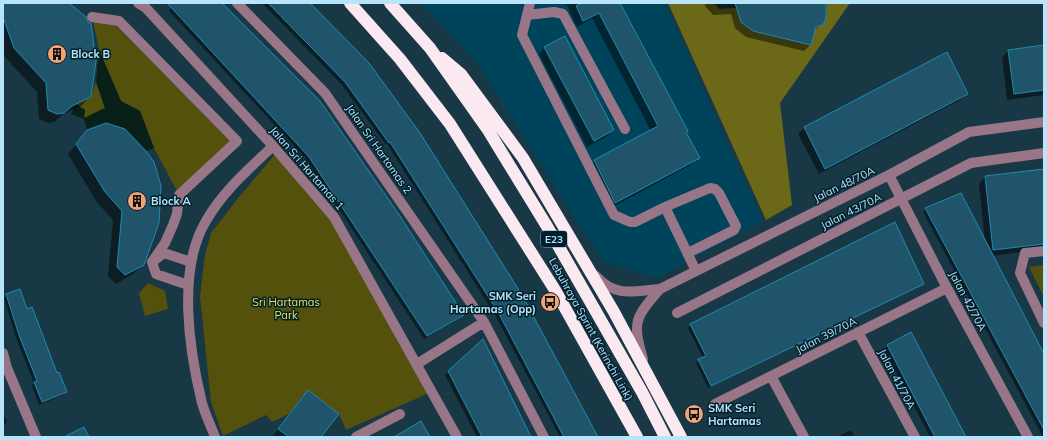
<svg xmlns="http://www.w3.org/2000/svg" width="1047" height="440" font-family="Mulish,sans-serif">
<style>
.built{fill:#00445b}
.green{fill:#53510b}
.forest{fill:#6b6917}
.water{fill:#092018}
.shadow{fill:#0007}
.building{fill:#1f546a;stroke:#1d8cb4}
.lines{fill:none;stroke-linecap:round;stroke-linejoin:round}
.minor{stroke:#997687;stroke-width:10}
.highway{stroke:#fae9f1;stroke-width:12}
.labels{text-anchor:middle;stroke-width:3;stroke-linejoin:round;paint-order:stroke}
.shield{fill:#001f2b;stroke:#81aabc;stroke-width:1}
.shield-label{font-size:10px;font-weight:bold;fill:#b8e5fa}
.poi-label{font-size:11px;font-weight:bold;fill:#b8e5fa;stroke:#001f2b;text-anchor:start}
.street-label{font-size:11px;fill:#b8e5fa;stroke:#001f2b}
.park-label{font-size:11px;fill:#e6e45a;stroke:#001f2b}
</style>
<rect width="100%" height="100%" fill="#193845"/>
<path class="built" d="M421 3H665L763 222 657 278 603 262 476 62Z"/>
<path class="green" d="M93 21 114 24 232 142 179 195 154 148 140 111 121 101 99 50Z
M96 82 105 108 84 119 85 110 76 104 91 97Z
M276 153 333 219 429 393 346 430 339 414 308 390 291 413 272 422 266 415 223 436 211 402 200 296 205 255 211 233 239 197Z
M1044 265V297L1029 267Z
M148 283 165 291 168 309 145 316 139 293Z"/>
<path class="forest" d="M668 3H714L719 9 737 8 741 22 753 31 811 45 816 27 823 25 826 18 827 3H850L780 103 792 205 766 220Z"/>
<path class="water" d="M99 50 121 101 140 111 154 148 146 151 125 129 106 123 87 130 84 119 71 114 76 104 85 110 84 118 105 108 96 82Z"/>
<path class="shadow" d="M3 3H67L90 97 81 106 62 115 54 122 48 123 39 119 37 92 5 57 3 51Z
M173 3H221L463 315 460 318 424 339 307 160 169 11Z
M262 3H308L597 437H560L495 315 387 144 386 145 342 85Z
M566 3H619L699 158 692 164 609 209 588 167 595 161 651 131 592 18 577 27Z
M706 3H826L822 24 814 31 810 45 804 51 746 37 735 28 731 14 713 15 705 6Z
M1044 46V95L1007 100 1002 57 1008 51Z
M545 47 613 130 606 137 587 147 539 54Z
M946 54 967 94 960 100 819 174 798 134 804 128Z
M106 124 143 265 133 274 116 284 108 276 113 220 96 201 68 154 88 131Z
M1044 170V249L992 256 1041 351H1044L1043 437 923 212 926 209 985 242 979 184 985 177Z
M922 283 919 286 708 388 696 363 703 358 688 328 691 324Z
M7 295 57 374 66 391 63 395 39 405 32 386 34 383 16 338 4 298Z
M911 333 965 437H930L884 349 887 346Z
M482 341 530 437H477L445 375Z
M308 392 320 437H274L273 436 301 398Z
M3 413 7 422 3 426Z
M851 430 855 437H837Z"/>
<path class="building" d="M3 3H69L86 17 88 22 91 23 96 61 91 97 72 106 64 113 57 114 48 110 46 83 14 48 3 17Z
M167 3H222L320 101 398 213 464 315 427 336 309 157Z
M268 3H310L369 63 420 133 522 295 598 437H564L498 312 390 142 389 143 345 82Z
M582 3H620L688 131 686 132 700 158 615 203 594 160 658 126 599 13 583 21 576 6Z
M735 3H826V18L823 25 816 27 811 45 753 31 741 22Z
M565 36 614 130 594 141 544 47Z
M1044 45V90L1014 94 1008 50Z
M947 52 968 94 825 169 804 127Z
M106 123 125 129 146 151 154 162 161 186 159 223 144 265 125 275 117 267 122 211 105 192 76 144 87 130Z
M1044 169V244L993 250 985 176Z
M961 193 1044 354V430L925 208Z
M895 222 924 284 711 386 698 359 706 356 690 324Z
M20 289 27 309 32 307 57 373 59 372 67 392 42 402 34 382 37 381 19 335 6 294Z
M911 332 966 437H935L887 345Z
M483 339 531 437H482L448 371Z
M308 390 339 414 321 437H289L278 429Z
M421 421 430 437H394Z
M84 427 89 437H64Z"/>
<g class="lines">
<path class="minor" d="M138 3 146 8 273 146 334 217 457 437
M237 3 325 93 484 322 544 437
M530 3 522 35 614 215 630 222H635L665 207 710 188 715 189 719 193 736 226 734 230 688 253
M527 15 554 12 563 14 625 129
M92 17 119 21 237 141 179 195 177 214 173 225 165 243 152 262
M889 175 947 288 1028 437
M665 207 696 271
M1044 251 1025 253 1020 273 1044 323
M156 259 164 253 191 262
M152 262 156 274 188 285
M596 276C616 298 634 291 660 289L889 175 969 132 1044 122
M677 313 971 163 1044 153
M858 332 915 437
M3 353 7 368 36 437
M643 359C632 321 635 318 660 289
M417 364 484 322
M771 376 804 437
M715 404 947 288
M215 437C211 426 205 414 202 403 189 350 177 269 206 221 223 191 248 170 273 146
M356 437 400 414"/>
<path class="highway" d="M350 3 400 59 450 124 555 290 637 437
M390 3 430 48 488 130 548 228 642 392 665 437
M442 58 461 74 523 158 614 312 681 437"/>
</g>
<defs>
<symbol id="building-disc" viewBox="-11 -11 22 22"><circle r="9.5" fill="#f0a279" stroke="#001f2b"/><path d="M-4-6H4V6H1V3H-1V6H-4ZM-2.5-4.3h1.7v1.8h-1.7ZM.8-4.3h1.7v1.8H.8ZM-2.5-1h1.7V.8h-1.7ZM.8-1h1.7V.8H.8Z" fill="#111"/></symbol>
<symbol id="bus-disc" viewBox="-11 -11 22 22"><circle r="9.5" fill="#f0a279" stroke="#001f2b"/><path d="M-5-6H5V4H4V6H2V4H-2V6H-4V4H-5ZM-3.5-4V0h7V-4ZM-3.5 1.2v1.5H-2V1.2ZM2 1.2v1.5H3.5V1.2Z" fill="#111"/></symbol>
</defs>
<g fill-rule="evenodd">
<use href="#building-disc" x="46" y="43" width="22" height="22"/>
<use href="#building-disc" x="126" y="190" width="22" height="22"/>
<use href="#bus-disc" x="539" y="291" width="22" height="22"/>
<use href="#bus-disc" x="683" y="403" width="22" height="22"/>
</g>
<g class="labels">
<rect class="shield" x="541" y="231" width="26" height="16" rx="3"/>
<g class="shield-label">
<text x="554" y="243">E23</text>
</g>
<g class="poi-label">
<text x="71" y="58">Block B</text>
<text x="151" y="205">Block A</text>
<text x="536" y="300" text-anchor="end">SMK Seri<tspan x="536" dy="13">Hartamas (Opp)</tspan></text>
<text x="708" y="412">SMK Seri<tspan x="708" dy="13">Hartamas</tspan></text>
</g>
<g class="street-label">
<text transform="translate(379 149) rotate(55)" y="4">Jalan Sri Hartamas 2</text>
<text transform="translate(307 168) rotate(49)" y="4">Jalan Sri Hartamas 1</text>
<text transform="translate(844 184) rotate(-26)" y="4">Jalan 48/70A</text>
<text transform="translate(851 211) rotate(-27)" y="4">Jalan 43/70A</text>
<text transform="translate(968 301) rotate(62)" y="4">Jalan 42/70A</text>
<text transform="translate(591 329) rotate(61)" y="4">Lebuhraya Sprint (Kerinchi Link)</text>
<text transform="translate(826 335) rotate(-27)" y="4">Jalan 39/70A</text>
<text transform="translate(897 379) rotate(62)" y="4">Jalan 41/70A</text>
</g>
<g class="park-label">
<text x="286" y="306">Sri Hartamas<tspan x="286" dy="13">Park</tspan></text>
</g>
</g>
<rect width="1047" height="440" fill="none" stroke="#b8e5fa" stroke-width="8"/>
</svg>
